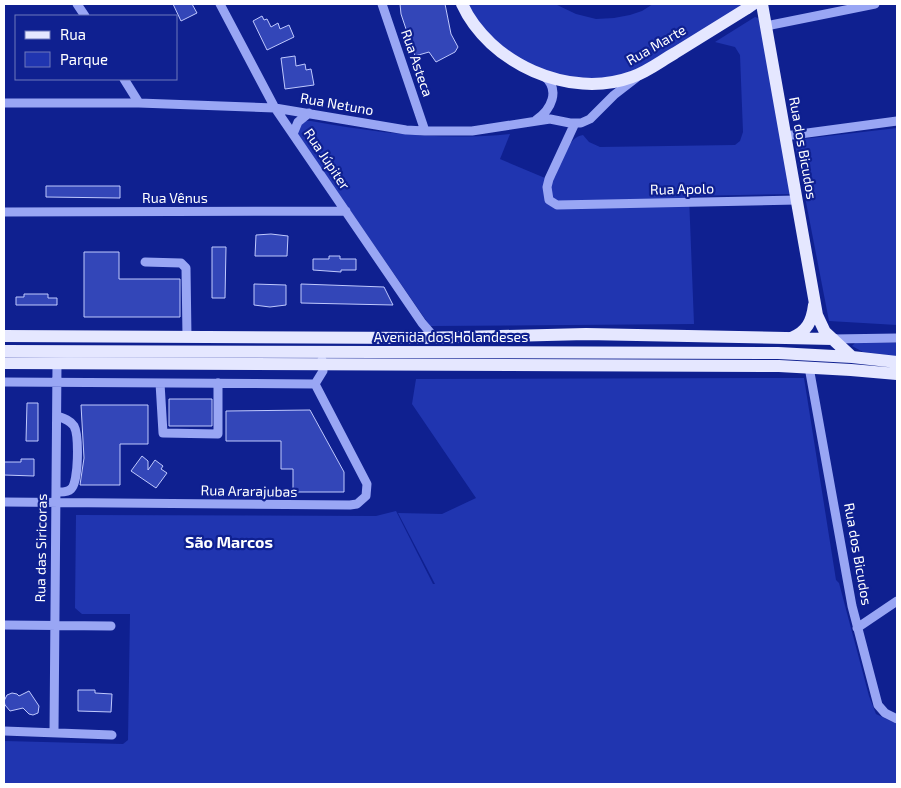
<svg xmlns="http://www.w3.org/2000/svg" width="901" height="788" font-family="'Exo 2',sans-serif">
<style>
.green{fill:#2035b0}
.building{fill:#3346b8;stroke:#c0c9fe}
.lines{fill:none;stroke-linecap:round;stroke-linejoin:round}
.minor{stroke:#99a6f4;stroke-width:9}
.major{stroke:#e5e7ff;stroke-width:12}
.labels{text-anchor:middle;stroke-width:4.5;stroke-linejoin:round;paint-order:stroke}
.street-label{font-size:14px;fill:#fff;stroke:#0f2090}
.quarter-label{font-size:16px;font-weight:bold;fill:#fff;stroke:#0f2090}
</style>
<rect width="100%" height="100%" fill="#0f2090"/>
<path class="green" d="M467 4H555L576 14 596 19 614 18 630 15 642 11 653 4H745L636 72 597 79 546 74 521 63 481 27Z
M755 17 761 19 791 194 689 196 694 324 430 326 296 132 304 121H311C377 133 444 141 510 134L500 159 545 178H552L555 177C561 164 567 137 583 135L589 142 600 147 735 145 740 141 743 132 740 55 735 47 715 42Z
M897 128V325L829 321 794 140Z
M856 342 897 343V356L863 352 852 346Z
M804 378 836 580 839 583 869 696 876 714 897 724V784H4V741L123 744 128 740 130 614H82L75 608 76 515 376 516 396 511 433 584H435L398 513 442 514 476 498 412 404 416 379Z"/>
<path class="building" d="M173 4H192L197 13 181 21Z
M400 4H445L451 34 458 47 455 52 436 62 429 52 415 56 401 14Z
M262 16 264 20 267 19 271 27 278 23 280 29 289 25 294 37 267 50 253 21Z
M295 56 296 66 305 64 306 70 311 69 314 85 285 89 281 58Z
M46 186H120V198L46 197Z
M271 234 288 236 287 256H255L256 235Z
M212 247H226L225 298H212Z
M84 252H119V279H180V317H84Z
M329 256H340V259H356V270H341V272L313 270V259H329Z
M254 284 286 285V305L270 307 254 305Z
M301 284 384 287 393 305 301 303Z
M24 294H48V298H57V305H16V297H24Z
M169 399H212V426H169Z
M27 403H38V441H26Z
M81 405H148V444H120V485H80L84 458Z
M310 410 344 472V492H293V469H281V441H226V411Z
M142 456 148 461V470L155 460 163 466 161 469 167 473 156 488 131 471Z
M21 459H34V476L4 475V462H21Z
M78 690H95V693L112 694 111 712 78 711Z
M29 691 39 706 38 713 33 715 29 714 23 708 10 711 5 705 4 701 7 695 12 693 17 694 19 696Z"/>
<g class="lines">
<path class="minor" d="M77 4 85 16
M220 4 275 108 422 323 435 338
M382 4 425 131
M766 26 875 4
M124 79 139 103
M4 103H139L275 108 406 130 425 131H472L550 119 570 123H581L590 119 614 95 636 78
M536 120C551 110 561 90 544 76
M575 123 549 179 547 187 549 200 557 205 797 200
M293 134 298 122 309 113
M785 136 897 121
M4 212 346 211
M145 262 181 263 186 268 187 337
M833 339 897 338
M809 367 852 606 878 705 885 713 897 719
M4 382 315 384 323 371 322 360
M160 383 163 433 218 434V383
M56 492C61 492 67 493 71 489 79 482 79 435 74 426 70 420 63 418 57 416
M4 502 350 505 357 504 366 496 367 484 315 384
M4 625 111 626
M857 628 897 601
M4 731 112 735
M54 733 57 364"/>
<path class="major" d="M462 4C489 63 569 100 632 77 647 72 661 61 675 53 699 38 722 24 746 9L753 4
M762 4 817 315 825 332 852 357
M4 336 421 338 586 334 833 339
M791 338C807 332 812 321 814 305
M4 351 778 353 852 357 897 362
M4 363 779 366 851 370 897 374"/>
</g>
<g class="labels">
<g class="street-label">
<text transform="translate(656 45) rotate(-30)" y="5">Rua Marte</text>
<text transform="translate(417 63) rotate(71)" y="5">Rua Asteca</text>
<text transform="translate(337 104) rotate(10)" y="5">Rua Netuno</text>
<text transform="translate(803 148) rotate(80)" y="5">Rua dos Bicudos</text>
<text transform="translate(327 159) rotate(56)" y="5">Rua Júpiter</text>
<text transform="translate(682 189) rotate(-1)" y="5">Rua Apolo</text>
<text x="175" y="203">Rua Vênus</text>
<text x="451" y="342">Avenida dos Holandeses</text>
<text transform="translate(249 491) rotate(1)" y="5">Rua Ararajubas</text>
<text transform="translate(41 548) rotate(-89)" y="5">Rua das Siricoras</text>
<text transform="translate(858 554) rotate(80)" y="5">Rua dos Bicudos</text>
</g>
<g class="quarter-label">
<text x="229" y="548">São Marcos</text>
</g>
</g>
<rect width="901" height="788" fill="none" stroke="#ffffff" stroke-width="10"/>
<rect x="15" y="15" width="162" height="65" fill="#0f2090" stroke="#6f79bc"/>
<rect x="25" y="31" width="25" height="8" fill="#e5e7ff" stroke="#6f79bc"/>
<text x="60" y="40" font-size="15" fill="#ffffff">Rua</text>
<rect x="25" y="52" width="25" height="15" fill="#2035b0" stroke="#6f79bc"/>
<text x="60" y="65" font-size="15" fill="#ffffff">Parque</text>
</svg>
